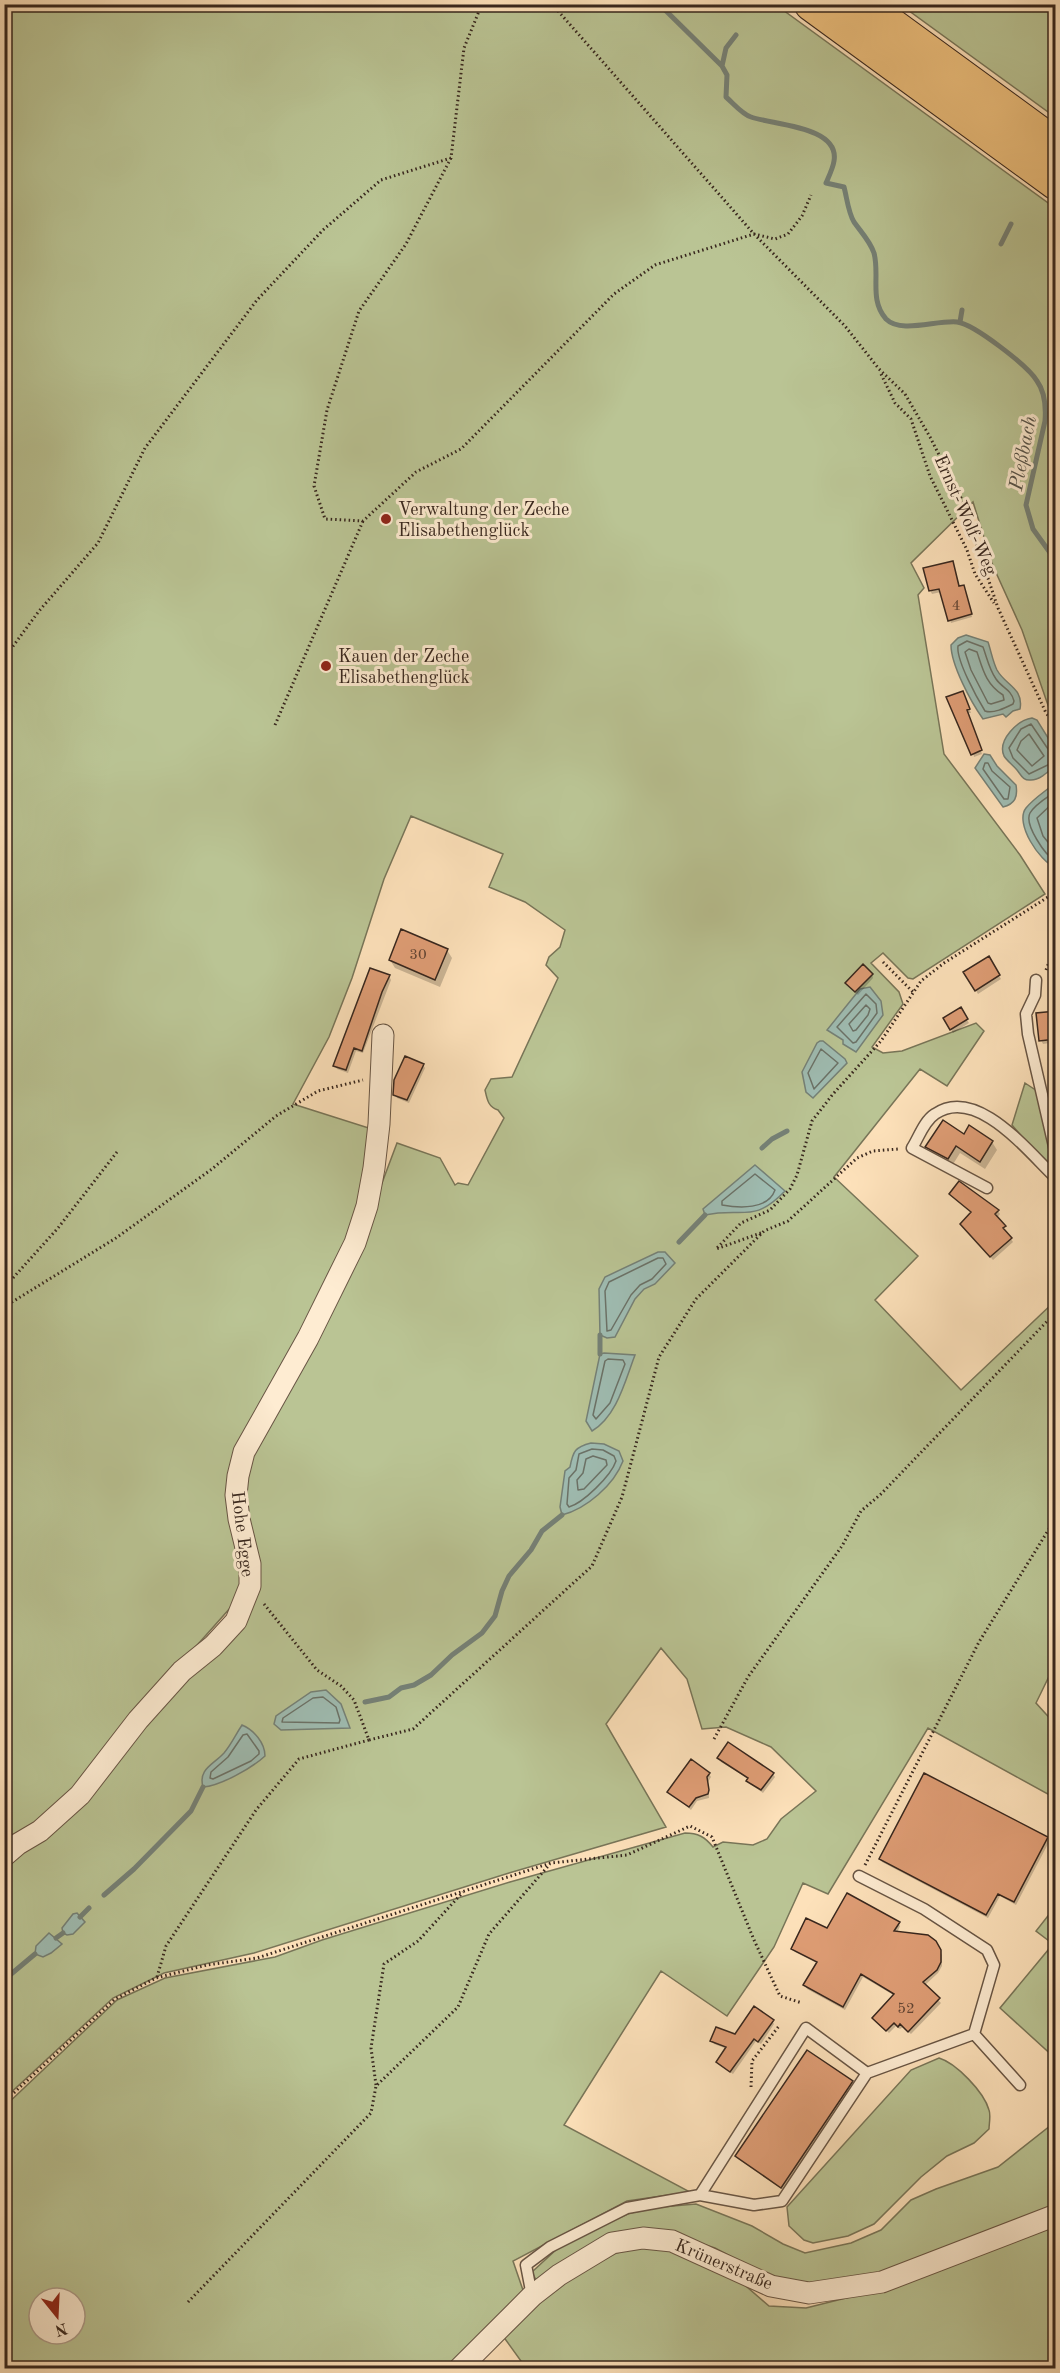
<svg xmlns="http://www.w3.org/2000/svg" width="1060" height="2373" font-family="'Old Standard TT',serif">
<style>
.green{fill:#bac494;stroke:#787558;stroke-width:1.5;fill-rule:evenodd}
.water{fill:#9fbdb3;stroke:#758177;stroke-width:1.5}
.shadow{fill:#0003}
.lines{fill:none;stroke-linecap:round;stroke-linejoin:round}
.shore{stroke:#6b7268;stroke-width:1.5}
.stream{stroke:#758177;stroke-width:5}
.building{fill:#df9d75;stroke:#37261d;stroke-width:1.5}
.service-casing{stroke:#685544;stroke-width:13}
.minor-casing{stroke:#685544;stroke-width:23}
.motorway-casing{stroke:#37261d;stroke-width:35}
.path{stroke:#37261d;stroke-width:3;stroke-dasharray:1.5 3;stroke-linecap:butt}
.service{stroke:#feecd2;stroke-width:10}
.minor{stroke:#feecd2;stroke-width:21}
.motorway{stroke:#eec07d;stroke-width:33}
.poi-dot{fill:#8f2418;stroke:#feecd2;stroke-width:2}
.labels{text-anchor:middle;stroke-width:6;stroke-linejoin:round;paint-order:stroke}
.number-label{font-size:15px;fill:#614433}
.poi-label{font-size:18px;fill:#37261d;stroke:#feecd2;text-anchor:start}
.street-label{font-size:18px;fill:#37261d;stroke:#feecd2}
.water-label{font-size:20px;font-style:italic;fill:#56534a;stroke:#feecd2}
</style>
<rect width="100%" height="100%" fill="#fde1ba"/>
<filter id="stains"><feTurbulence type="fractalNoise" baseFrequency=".00333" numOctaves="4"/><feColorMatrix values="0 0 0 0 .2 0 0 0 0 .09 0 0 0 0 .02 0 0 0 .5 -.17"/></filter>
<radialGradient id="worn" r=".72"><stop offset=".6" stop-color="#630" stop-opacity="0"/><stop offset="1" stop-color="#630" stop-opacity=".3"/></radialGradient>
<path class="green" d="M4 5H776L1055 208V718L1050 711 1022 630 993 566 973 502 911 563 924 588 918 595 944 754 1020 855 1045 894 913 979 908 978 883 953 871 963 899 992 903 1004 872 1047 883 1053 902 1051 976 1023 984 1031 947 1086 920 1069 834 1177 918 1256 875 1300 961 1390 1055 1301V1664L1036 1703 1055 1724V1798L928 1728 828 1894 803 1883 774 1947 727 2016 661 1971 564 2125 690 2192 627 2201 513 2261 525 2296 451 2368H5V2106L117 2000 165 1978 275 1957 322 1940 510 1882 685 1833C698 1833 705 1837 713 1847L723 1842 753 1845 767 1839 781 1819 816 1791 771 1747 726 1727 702 1729 687 1679 661 1648 606 1724 666 1827 509 1873 254 1953 164 1973 113 1998 5 2098V1860L20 1846 42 1833 83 1798 165 1696 228 1639 249 1609 254 1564 239 1496 241 1478 249 1455 334 1300 358 1247 397 1143 440 1158 455 1185 458 1183 468 1185 504 1118 498 1110C488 1107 487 1099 485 1090L491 1079 512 1077 558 978 546 965 549 957 560 947 565 930 525 902 489 887 503 854 411 816 384 879 352 978 329 1037 293 1104 375 1130 369 1179 352 1242 333 1285 254 1424 237 1459 231 1484 232 1504 245 1568V1581L239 1598 135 1715 78 1793 39 1828 19 1839 5 1852 4 272 10 262 4 259ZM39 2298H75V2334H39Z
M901 5H1055V117Z
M1025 1083 1055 1103V1176L1012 1125Z
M1055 1907V2058L1000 2008 1053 1944 1036 1931Z
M939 2058C956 2063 984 2092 989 2110 991 2115 989 2124 989 2129L974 2143 947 2156 921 2177 874 2224 848 2236 813 2243 804 2240 789 2226 787 2207 911 2070Z
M1055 2122V2205L881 2273 812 2286 773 2279 715 2248 674 2235 652 2231 538 2284 532 2272 558 2248 594 2229 630 2213 661 2207 696 2204 752 2226 783 2244 805 2253 851 2243 881 2230 911 2200 936 2189 998 2167Z
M1055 2222V2368H526L503 2336 564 2281 616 2253 643 2247 672 2248 740 2281 769 2306 806 2308 882 2289Z"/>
<path class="water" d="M966 635 988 642C991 651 993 662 997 670 1005 685 1024 688 1020 709L1013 711 1006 717 1003 714 983 719C971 702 951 665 951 645L958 638Z
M1032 718 1037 720 1055 749 1056 765C1049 771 1040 780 1031 780 1023 781 1021 775 1017 770 1013 765 1007 761 1004 756 997 740 1018 720 1032 718Z
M984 754 990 755 997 766 1016 785C1018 797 1015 804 1003 807L975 768Z
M1055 783V867C1040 862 1014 823 1026 808 1034 798 1046 791 1055 783Z
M870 987 881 1001 883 1015 856 1052 843 1044V1040L827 1030 860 989Z
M820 1041H823L845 1059 847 1063 813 1098 806 1092 802 1072 817 1043Z
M755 1165 785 1191C753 1224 744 1207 705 1215L703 1209Z
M658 1252H665L675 1263 655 1284 644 1289 635 1299 615 1337 607 1338 600 1335 599 1289 605 1277Z
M604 1353 635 1355C625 1381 617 1416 592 1431L586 1421 600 1354Z
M591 1443 604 1444 619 1451 623 1461C614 1485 586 1509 562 1515L560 1507 565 1471 570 1467C573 1451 575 1447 591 1443Z
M326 1690 341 1704 350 1728 281 1730 274 1724 276 1716 311 1692Z
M242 1725C254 1730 265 1743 265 1756 252 1768 220 1786 203 1787 198 1769 213 1765 224 1753 231 1745 236 1734 242 1725Z
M77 1913 85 1922 73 1934 67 1935 63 1933 62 1928 73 1914Z
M49 1933 62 1944 51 1953 43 1957 35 1954 36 1946Z"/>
<path class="shadow" d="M954 566 960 588 965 591 972 617 951 623 941 592 932 594 930 590Z
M964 696 971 713H967L982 754 974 757Z
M447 950 452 958 440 987 395 968 390 960Z
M988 958 1001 979 978 994 965 973Z
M872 974 873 978 858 995 849 986Z
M389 976 391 980 363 1053 356 1051 348 1073 337 1069 335 1066Z
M960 1010 969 1023 953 1033 945 1019Z
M1056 1012V1042L1043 1044 1041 1040Z
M423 1065 425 1068 409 1103 397 1098 395 1094Z
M964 1136 992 1142 997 1150 985 1169 960 1153 952 1166 932 1155 927 1147Z
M951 1194 998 1211 1000 1214 997 1218 1013 1242 993 1260 964 1227 972 1213Z
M719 1758 773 1774 775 1777 763 1793 750 1784 749 1779 721 1762Z
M709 1774 711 1777 708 1782 709 1798 697 1801 691 1810 669 1792Z
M1047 1839 1049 1842 1016 1905 1000 1896 988 1918 882 1862 880 1859Z
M898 1923 900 1926 897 1933 935 1942 942 1955V1966L938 1973 924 1986 941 2003 911 2034 903 2027 900 2029 896 2026 889 2033 876 2021 895 1996 863 1977 845 2010 807 1989 805 1985 817 1963 795 1952 793 1949 827 1930Z
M772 2021 774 2024 761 2044 756 2041 733 2074 720 2065 718 2062 727 2049 714 2044 712 2041 735 2036Z
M852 2082 854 2085 783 2190 738 2159 736 2156Z"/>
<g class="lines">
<path class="shore" d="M967 641 983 647C987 658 989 669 996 679 1002 688 1011 689 1014 701L1013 704C1005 708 993 714 985 711 977 698 956 660 958 646Z
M969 649 977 652C983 670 986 684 1003 695L1004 700 991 704 988 703 971 670 965 652Z
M1029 734 1044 756 1032 766 1017 750 1021 741Z
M1056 751 1048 749 1031 724 1021 729 1009 748 1013 758 1029 774 1056 761
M985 763H988L992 771 1010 787 1008 799H1004L983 769Z
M1056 791C1048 797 1035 804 1030 813 1024 824 1045 856 1056 861
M1056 800 1037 818 1043 836 1056 852
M866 994 876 1004 877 1013 856 1042 853 1043 837 1027Z
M866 1005 870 1009 868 1015 856 1030 853 1031 849 1024Z
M821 1049 838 1063 814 1089 808 1073Z
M755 1174 775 1190C768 1210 739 1208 722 1205V1201Z
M658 1258H663L666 1264 652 1279 640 1285 631 1295 611 1330 607 1331 605 1291 609 1282Z
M608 1359 623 1360 625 1364 610 1403 596 1419 593 1415 605 1361Z
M592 1449 603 1450 614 1456 616 1461C611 1476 583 1503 569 1507L567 1504 569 1478 576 1470 579 1454Z
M593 1456 606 1460 607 1465 584 1489 578 1490 577 1480 583 1473 586 1459Z
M323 1697 336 1707 340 1720 339 1723 282 1722 283 1718 313 1698Z
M247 1734 259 1751V1754L251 1761 213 1779 210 1778 211 1772 228 1757 243 1735Z"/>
<path class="stream" d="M659 4 722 66 727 75 726 97C734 104 742 114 751 117 773 125 840 126 834 161 833 168 829 176 826 183L844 187C847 198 848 212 854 222 861 232 870 241 874 253 880 275 869 300 886 319 901 334 936 320 957 322 974 324 1028 366 1037 381 1045 392 1046 408 1045 421L1026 505 1033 529 1056 561
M722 66 726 48 736 35
M1001 244 1011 224
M960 322 962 310
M1050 682 1056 681
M762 1148 772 1139 787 1131
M679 1242 705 1215
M600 1354V1335
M365 1702 389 1697 401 1688 414 1685 431 1675 452 1655 482 1633 495 1616 502 1591 509 1576 531 1550 542 1531 562 1515
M104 1895 134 1869 191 1811 203 1787
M80 1917 89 1908
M56 1938 63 1933
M4 1980 35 1954"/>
</g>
<path class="building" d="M953 561 959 586 964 585 972 614 948 621 939 589 929 591 923 568Z
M963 691 970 709 967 710 982 750 971 755 946 697Z
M401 929 448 949 435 980 389 960Z
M989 956 1000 975 975 991 963 972Z
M863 964 873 974 855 992 845 983Z
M370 968 390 975 382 992 362 1051 354 1048 346 1070 333 1066Z
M961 1007 968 1019 950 1030 943 1018Z
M1056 1011V1039L1039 1041 1036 1013Z
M405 1056 424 1064 407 1100 393 1095 394 1080Z
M943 1120 964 1134 969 1125 993 1141 980 1162 956 1146 948 1159 925 1147Z
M959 1181 999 1210 995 1214 1006 1226 1003 1228 1012 1238 990 1257 960 1224 971 1212 949 1194Z
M728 1742 774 1773 761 1790 746 1781 748 1778 717 1758Z
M691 1759 710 1773 707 1777 709 1790 708 1794 696 1798 689 1807 667 1792Z
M924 1773 1048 1837 1014 1902 998 1894 986 1915 879 1859Z
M847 1893 900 1922 894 1931 928 1935 936 1941 941 1950V1962L937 1970 923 1982 940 1998 908 2032 900 2024 898 2027 894 2023 886 2031 872 2018 894 1994 861 1974 843 2007 803 1985 817 1962 791 1949 806 1918 827 1928Z
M754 2006 774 2020 758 2042 754 2039 730 2072 716 2062 726 2047 710 2041 716 2027 735 2034Z
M807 2050 853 2081 781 2188 735 2156Z"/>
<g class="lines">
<defs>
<path id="service" d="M1036 980 1035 995 1026 1014 1028 1034 1056 1155
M987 1188 912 1148C919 1137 924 1121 935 1114 977 1085 1029 1153 1056 1178
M859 1876 924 1909 987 1950 994 1965 974 2034
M700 2195 754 2205 782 2201 867 2073 974 2034 1020 2085
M532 2296 526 2265 550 2247 627 2208 700 2195 806 2028 867 2073"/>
<path id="minor" d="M4 1856 18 1844 40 1831 80 1795 138 1720 182 1671 213 1646 236 1621 250 1586V1564L239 1519 236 1495 238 1476 244 1452 308 1338 355 1243 367 1206 374 1168 379 1124 383 1035
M460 2368 532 2296 559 2275 612 2243 643 2238 672 2241 771 2286 809 2293 882 2282 1056 2215"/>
<path id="motorway" d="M811 4 1056 183
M863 4 1056 145"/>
</defs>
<use href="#service" class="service-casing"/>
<use href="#minor" class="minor-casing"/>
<use href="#motorway" class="motorway-casing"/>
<path class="path" d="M552 4 754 234 845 326 879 369 905 394 930 437 961 498 998 608 1046 713 1056 725
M451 158 406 244 359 311 327 410 314 486 325 519 363 521 416 472 461 449 614 294 655 265 754 234 775 239 788 234 802 216 811 195
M881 374 895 403 911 419 930 476 967 550 975 574 994 603
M4 662 8 653 39 611 98 543 145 448 257 300 323 230 381 180 451 158 464 48 482 4
M275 725 363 521
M883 962 914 993
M1046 970 1056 944
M761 1233 716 1249 741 1223 770 1210 790 1189 797 1175 812 1121 833 1094 881 1041 921 981 944 963 1056 892
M4 1288 58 1228 117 1152
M4 1307 116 1238 212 1169 276 1116 318 1091 363 1080
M264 1604 317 1670 341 1686 354 1700 369 1740 413 1729 592 1566 622 1497 659 1357 696 1299 764 1231 788 1221 857 1158 873 1151 898 1149
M714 1739 748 1677 842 1546 861 1511 881 1494 1056 1312
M865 1865 979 1642 1049 1529 1056 1514
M157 1977 166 1946 256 1810 299 1759 369 1740
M376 2085 371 2048 384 1964 418 1941 463 1892
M751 2087 752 2061 779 2026
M4 2102 115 1999 156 1978 207 1965 257 1958 551 1863 627 1855 690 1826 712 1837 754 1940 780 1996 802 2003
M188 2302 371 2113 376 2086 458 2007 489 1934 550 1864"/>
<use href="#service" class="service"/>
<use href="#minor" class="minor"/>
<use href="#motorway" class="motorway"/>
</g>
<g class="poi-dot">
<circle cx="386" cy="519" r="6"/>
<circle cx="326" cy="666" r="6"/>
</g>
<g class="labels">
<g class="number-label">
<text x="956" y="610">4</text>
<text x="418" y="959">30</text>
<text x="906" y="2013">52</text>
</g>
<g class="poi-label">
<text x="398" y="515">Verwaltung der Zeche<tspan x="398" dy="21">Elisabethenglück</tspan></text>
<text x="338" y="662">Kauen der Zeche<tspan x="338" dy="21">Elisabethenglück</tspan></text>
</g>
<g class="street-label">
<text transform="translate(966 515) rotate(66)" y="6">Ernst-Wolf-Weg</text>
<text transform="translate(243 1534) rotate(83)" y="6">Hohe Egge</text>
<text transform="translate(724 2264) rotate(23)" y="6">Krünerstraße</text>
</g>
<g class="water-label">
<text transform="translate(1022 453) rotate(-79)" y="7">Pleßbach</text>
</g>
</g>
<rect width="1060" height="2373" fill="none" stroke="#fde1ba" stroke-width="24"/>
<rect x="6" y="6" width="1048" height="2361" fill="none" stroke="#37261d" stroke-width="3"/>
<rect x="12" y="12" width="1036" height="2349" fill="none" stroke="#37261d" stroke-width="1.5"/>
<g transform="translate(57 2316) rotate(162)"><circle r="28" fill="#feecd2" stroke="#ae9d8a" stroke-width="1.5"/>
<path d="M0-4.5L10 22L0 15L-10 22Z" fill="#8f2418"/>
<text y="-9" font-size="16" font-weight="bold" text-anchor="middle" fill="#37261d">N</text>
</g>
<rect width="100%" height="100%" filter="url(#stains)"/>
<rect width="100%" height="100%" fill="url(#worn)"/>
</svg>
